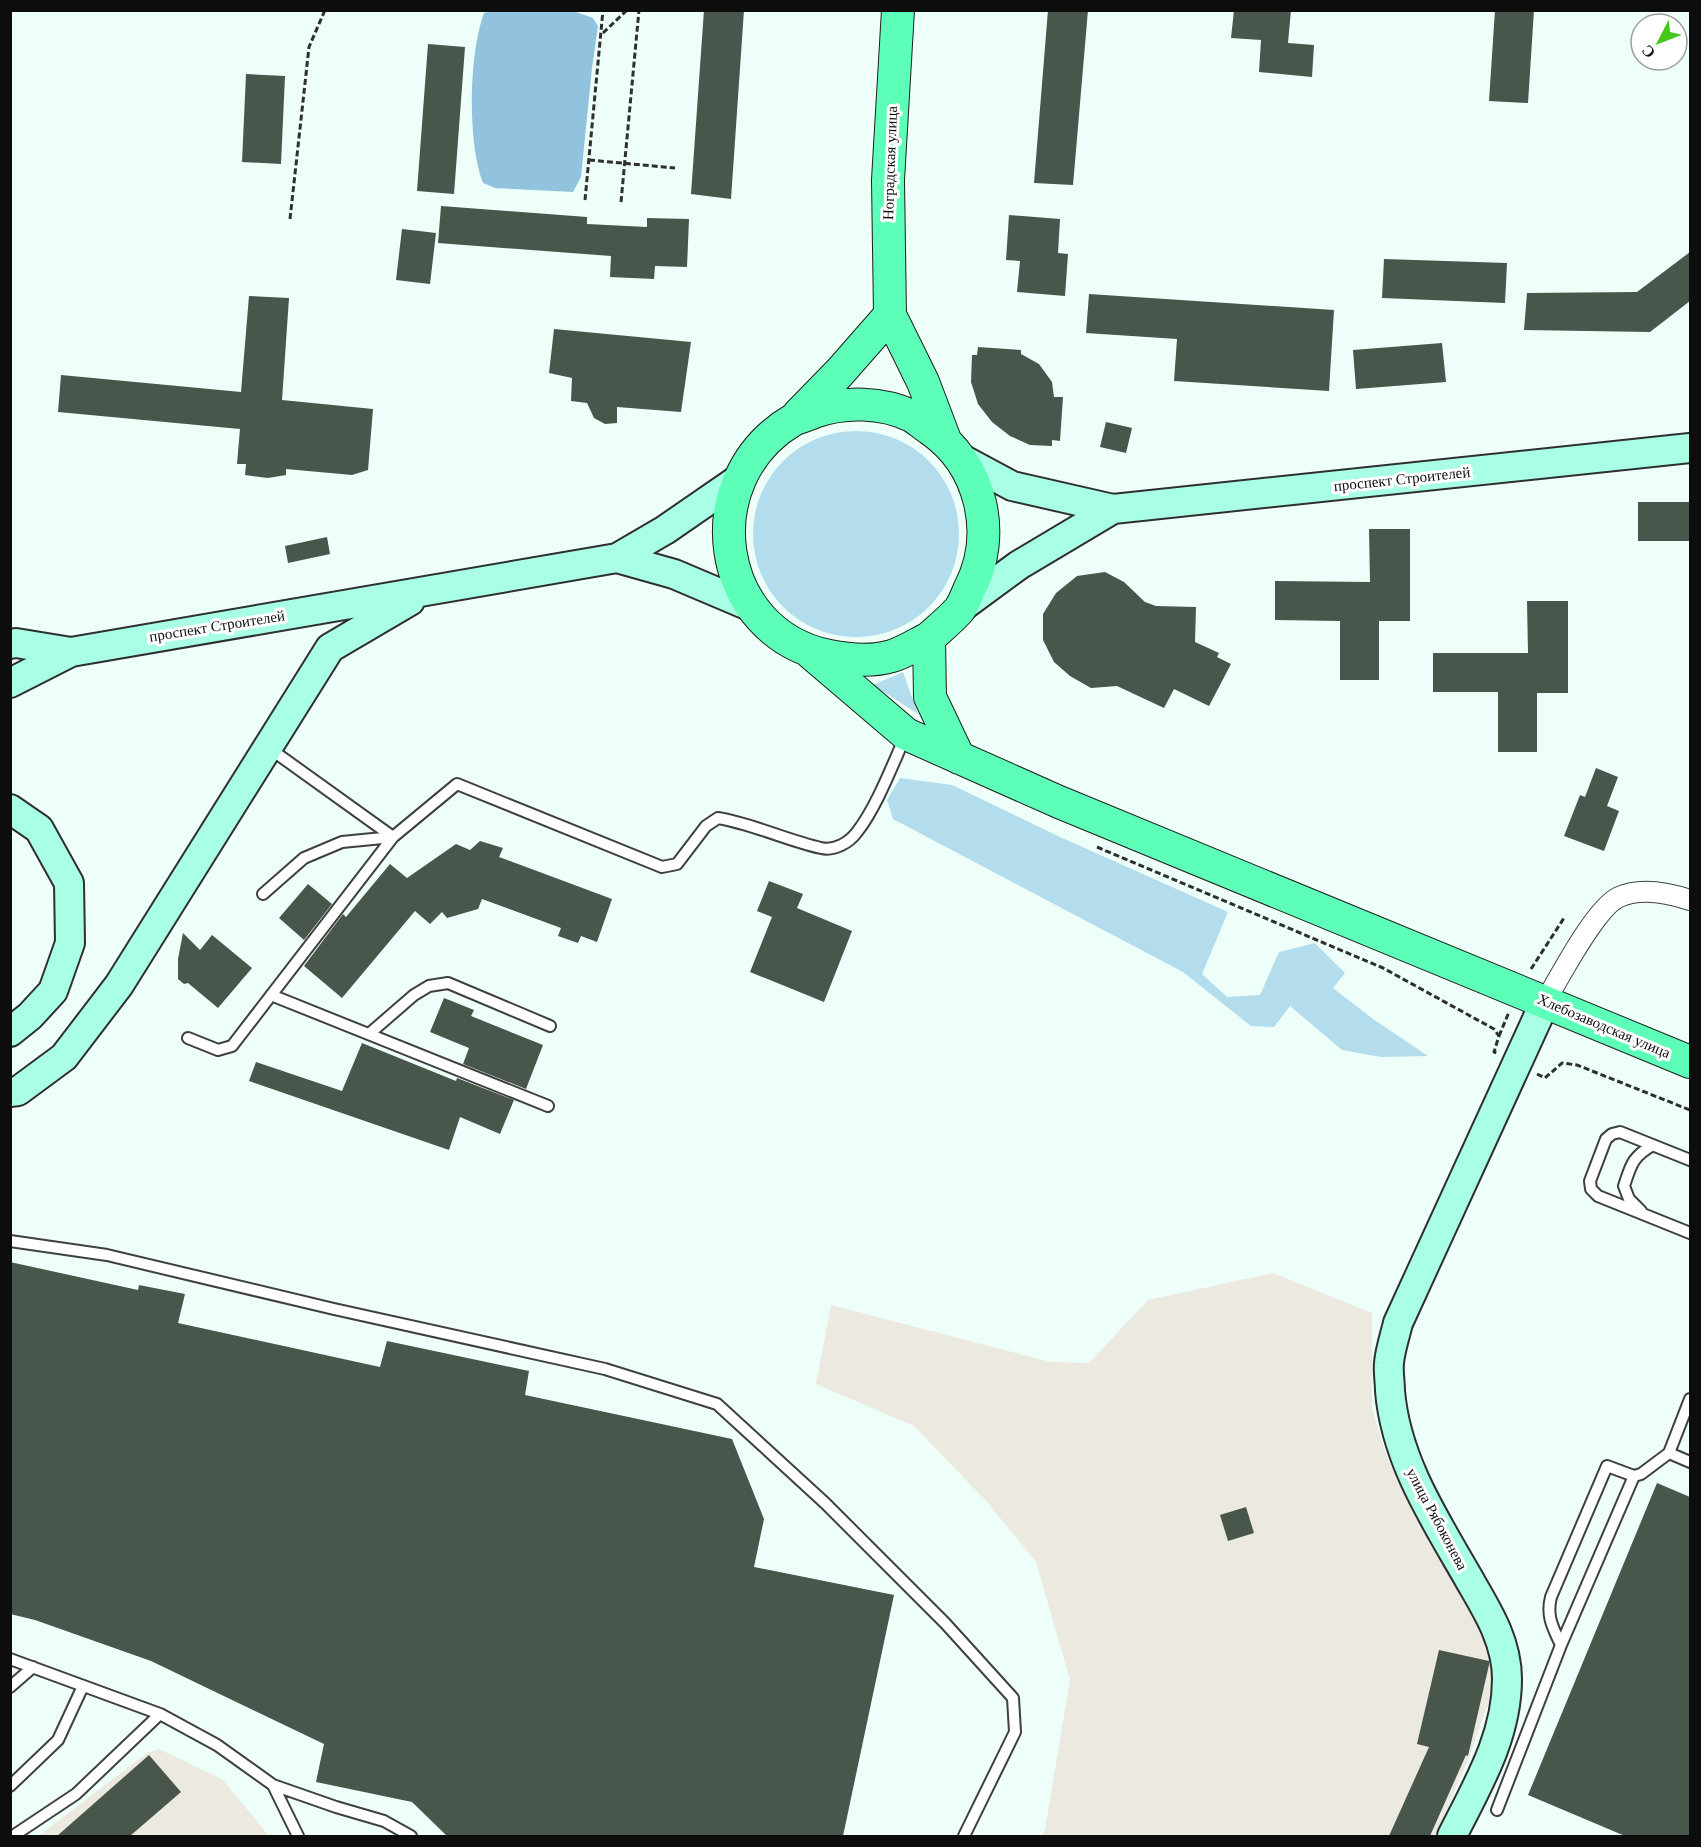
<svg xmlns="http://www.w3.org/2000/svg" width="1701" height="1847" font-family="Georgia,serif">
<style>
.industrial{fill:#ece9e0}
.green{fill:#b3dcec}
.forest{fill:#91c3de}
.building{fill:#48564b}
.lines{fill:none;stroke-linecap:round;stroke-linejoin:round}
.lane-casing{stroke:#404040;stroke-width:14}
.street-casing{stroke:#404040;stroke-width:22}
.secondary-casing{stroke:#2f2f2f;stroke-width:32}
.primary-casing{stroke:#1e1e1e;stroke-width:34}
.path{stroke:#2f2f2f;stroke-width:3;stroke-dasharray:6 3;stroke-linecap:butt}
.lane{stroke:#fff;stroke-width:10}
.street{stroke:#fff;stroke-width:20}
.secondary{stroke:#a8ffe5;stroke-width:28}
.primary{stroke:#5dffb8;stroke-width:32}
.labels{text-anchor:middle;stroke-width:6;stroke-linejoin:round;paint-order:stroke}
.street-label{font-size:15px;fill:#0d0d0d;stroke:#fff}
</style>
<rect width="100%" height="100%" fill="#edfff8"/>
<path class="industrial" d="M1273 1273 1372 1313V1409L1387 1457 1414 1514 1480 1627 1494 1664 1490 1698 1469 1758 1435 1836H1042L1045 1830 1070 1680 1036 1562 987 1502 914 1426 816 1384 831 1305 1051 1362 1089 1363 1148 1300Z
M159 1749 222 1779 269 1836H38L147 1753Z"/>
<path class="green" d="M753 534a103 103 0 1 1 206 0a103 103 0 1 1-206 0Z
M903 672 918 714 873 685Z
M900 778 952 785 1060 837 1228 912 1202 974 1227 997 1260 995 1279 952 1315 943 1345 973 1333 988 1373 1019 1428 1056 1381 1057 1342 1050 1290 1006 1274 1027 1251 1026 1183 972 893 819 887 800Z"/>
<path class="forest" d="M492 11H573L593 18 598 26 592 68 581 177 573 192 495 188 483 183C467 142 469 54 484 13Z"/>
<path class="building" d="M704 10H744L731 199 691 194Z
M1048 10H1088L1073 185 1034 183Z
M1234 10H1291L1288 43 1314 45 1312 77 1259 72 1261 40 1231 38Z
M1495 10H1534L1528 103 1489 101Z
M428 44 465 47 454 194 417 191Z
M246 74 285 76 281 164 242 162Z
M441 206 587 217V224L647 227V218L689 219 687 267 655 266 654 279 610 277 611 256 438 243Z
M1009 215 1060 219 1058 253 1068 254 1065 296 1017 292 1020 261 1006 260Z
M402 229 436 233 430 284 396 280Z
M1690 252V301L1650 332 1524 330 1527 293 1637 292Z
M1384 259 1507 263 1505 303 1382 298Z
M1089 294 1334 310 1329 391 1174 381 1177 339 1086 333Z
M249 296 289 298 282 400 373 409 368 470 352 475 286 469V475L268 478 245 475 246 464H237L240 429 58 412 61 375 241 392Z
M554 329 691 342 681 412 617 407V423L605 424 594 418 587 403 571 401 572 378 549 373Z
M1442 343 1446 382 1356 389 1353 350Z
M978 347 1021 350V354L1039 364 1052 382 1054 397H1063L1060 441 1052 440V446L1030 445 1010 436 992 422 978 404 971 382 972 355H977Z
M1106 422 1132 428 1126 453 1100 447Z
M1638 502H1690V541H1638Z
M1369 529H1410V621H1379V680H1340V621L1275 620V581L1370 582Z
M327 537 330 554 288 563 285 546Z
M1105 572 1124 582 1145 602 1156 606 1196 607 1195 642 1219 653 1217 657 1231 664 1209 706 1174 689 1164 708 1117 686 1091 688 1070 676 1054 662 1043 640V614L1056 593 1077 576Z
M1527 601H1568V693H1537V752H1498V692H1433V653H1528Z
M1596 768 1618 777 1607 806 1619 811 1604 851 1564 836 1580 795 1585 797Z
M480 841 503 848 499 857 612 899 597 942 581 936 578 943 558 936 561 928 482 899 478 909 447 918 442 912 430 924 415 911 342 998 304 966 343 914 346 917 390 864 407 878 456 844 470 850Z
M769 881 803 894 797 908 852 931 824 1002 750 972 772 917 757 911Z
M308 884 332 904 304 940 279 918Z
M183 933 200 950 212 935 252 968 218 1008 188 983 184 984 178 979V959Z
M444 998 474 1010 471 1016 543 1045 526 1089 463 1064 469 1048 430 1032Z
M362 1043 456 1081 457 1078 514 1100 500 1134 460 1117 449 1150 249 1081 256 1062 342 1091Z
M10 1262 138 1290 139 1285 185 1294 178 1323 380 1367 387 1341 529 1371 525 1395 732 1439 764 1519 754 1567 894 1595 843 1836H447L412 1802 316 1782 324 1744 151 1661 35 1620 10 1614Z
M1657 1483 1690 1497V1836H1625L1528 1795Z
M1246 1507 1254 1533 1228 1541 1220 1515Z
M1439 1650 1489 1661V1665L1468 1756 1466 1755 1430 1836H1389L1429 1747 1417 1744Z
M149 1755 181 1792 130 1836H57Z"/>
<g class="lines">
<defs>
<path id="lane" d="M269 748 393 837
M263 894 304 858 342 842 393 837
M271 995 548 1106
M369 1034 414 995 429 986 448 983 550 1026
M188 1038 218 1050 232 1046 393 837 457 784 662 867 677 864 706 826 718 818C753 824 786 840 821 848 834 851 849 843 857 832 876 808 892 766 905 737
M1690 1160 1620 1132 1612 1134 1606 1139 1590 1181 1591 1189 1598 1196 1690 1233
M1641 1211 1629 1199 1624 1186C1631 1165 1632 1157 1653 1145
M10 1241 107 1255 334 1309 605 1369 717 1404 825 1503 945 1623 1013 1698 1015 1732 964 1836
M1669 1453 1690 1462
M1561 1645C1553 1628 1546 1616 1551 1597L1607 1466 1634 1476 1641 1474 1669 1453 1690 1399
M10 1659 160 1714 217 1745 273 1785 298 1836
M10 1687 33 1667
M273 1785 336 1807 384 1821 411 1836
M10 1786 58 1740 83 1686
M1497 1810 1561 1645 1634 1476
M13 1836 76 1794 160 1714"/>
<path id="street" d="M1545 1002C1559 978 1596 907 1619 897 1641 887 1669 893 1690 900"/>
<path id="secondary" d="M962 459 1012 486 1113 509 1690 448
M617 558 674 574 752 607
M959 609 1019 565 1113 509
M10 644 16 643 71 652 617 558 665 530 739 479
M10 683 71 652
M10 809 39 829 69 883 70 943 53 991 30 1016 10 1032
M10 1092 18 1091 64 1057 119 985 330 648 410 601
M1452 1836C1477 1786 1507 1737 1507 1679 1507 1644 1490 1615 1473 1586 1438 1524 1396 1463 1390 1391 1390 1382 1388 1372 1389 1363 1390 1350 1395 1336 1398 1323L1545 1002"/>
<path id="primary" d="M898 10 888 180 890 315 923 382 945 440
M799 414 840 372 890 315
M929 638C917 644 905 652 892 656 872 662 849 660 829 656 714 633 693 479 793 420 799 417 808 415 814 412 845 401 882 402 912 416 918 420 924 425 930 429 982 465 998 535 969 590 966 597 963 605 959 610 950 620 939 629 929 638L930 697 959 758
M811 653 906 734 1059 802 1690 1062"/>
</defs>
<use href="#lane" class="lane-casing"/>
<use href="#street" class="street-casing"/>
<use href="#secondary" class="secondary-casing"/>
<use href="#primary" class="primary-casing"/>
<path class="path" d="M603 33 627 10
M589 160 675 168
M585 200 603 10
M621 202 639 10
M290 219 309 47 325 10
M1097 847 1383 968 1494 1029 1499 1036 1494 1052 1497 1053
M1531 969 1564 918
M1499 1036 1509 1012
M1537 1074 1545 1078 1562 1063 1577 1065 1690 1110"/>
<use href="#lane" class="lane"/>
<use href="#street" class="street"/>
<use href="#secondary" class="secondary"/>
<use href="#primary" class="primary"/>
</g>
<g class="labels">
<g class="street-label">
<text transform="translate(890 163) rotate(-88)" y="5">Ноградская улица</text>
<text transform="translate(1402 479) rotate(-6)" y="5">проспект Строителей</text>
<text transform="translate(217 626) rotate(-9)" y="5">проспект Строителей</text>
<text transform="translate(1604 1026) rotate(23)" y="5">Хлебозаводская улица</text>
<text transform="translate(1437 1519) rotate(62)" y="5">улица Рябоконева</text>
</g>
</g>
<rect width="1701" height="1847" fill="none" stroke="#0d0d0d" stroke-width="24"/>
<g transform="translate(1659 42) rotate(228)"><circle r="28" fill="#ffffff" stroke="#9e9e9e" stroke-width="1.5"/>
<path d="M0-4.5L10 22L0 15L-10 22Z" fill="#44c71a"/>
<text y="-9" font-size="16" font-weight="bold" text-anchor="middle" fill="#0d0d0d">С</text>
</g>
</svg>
